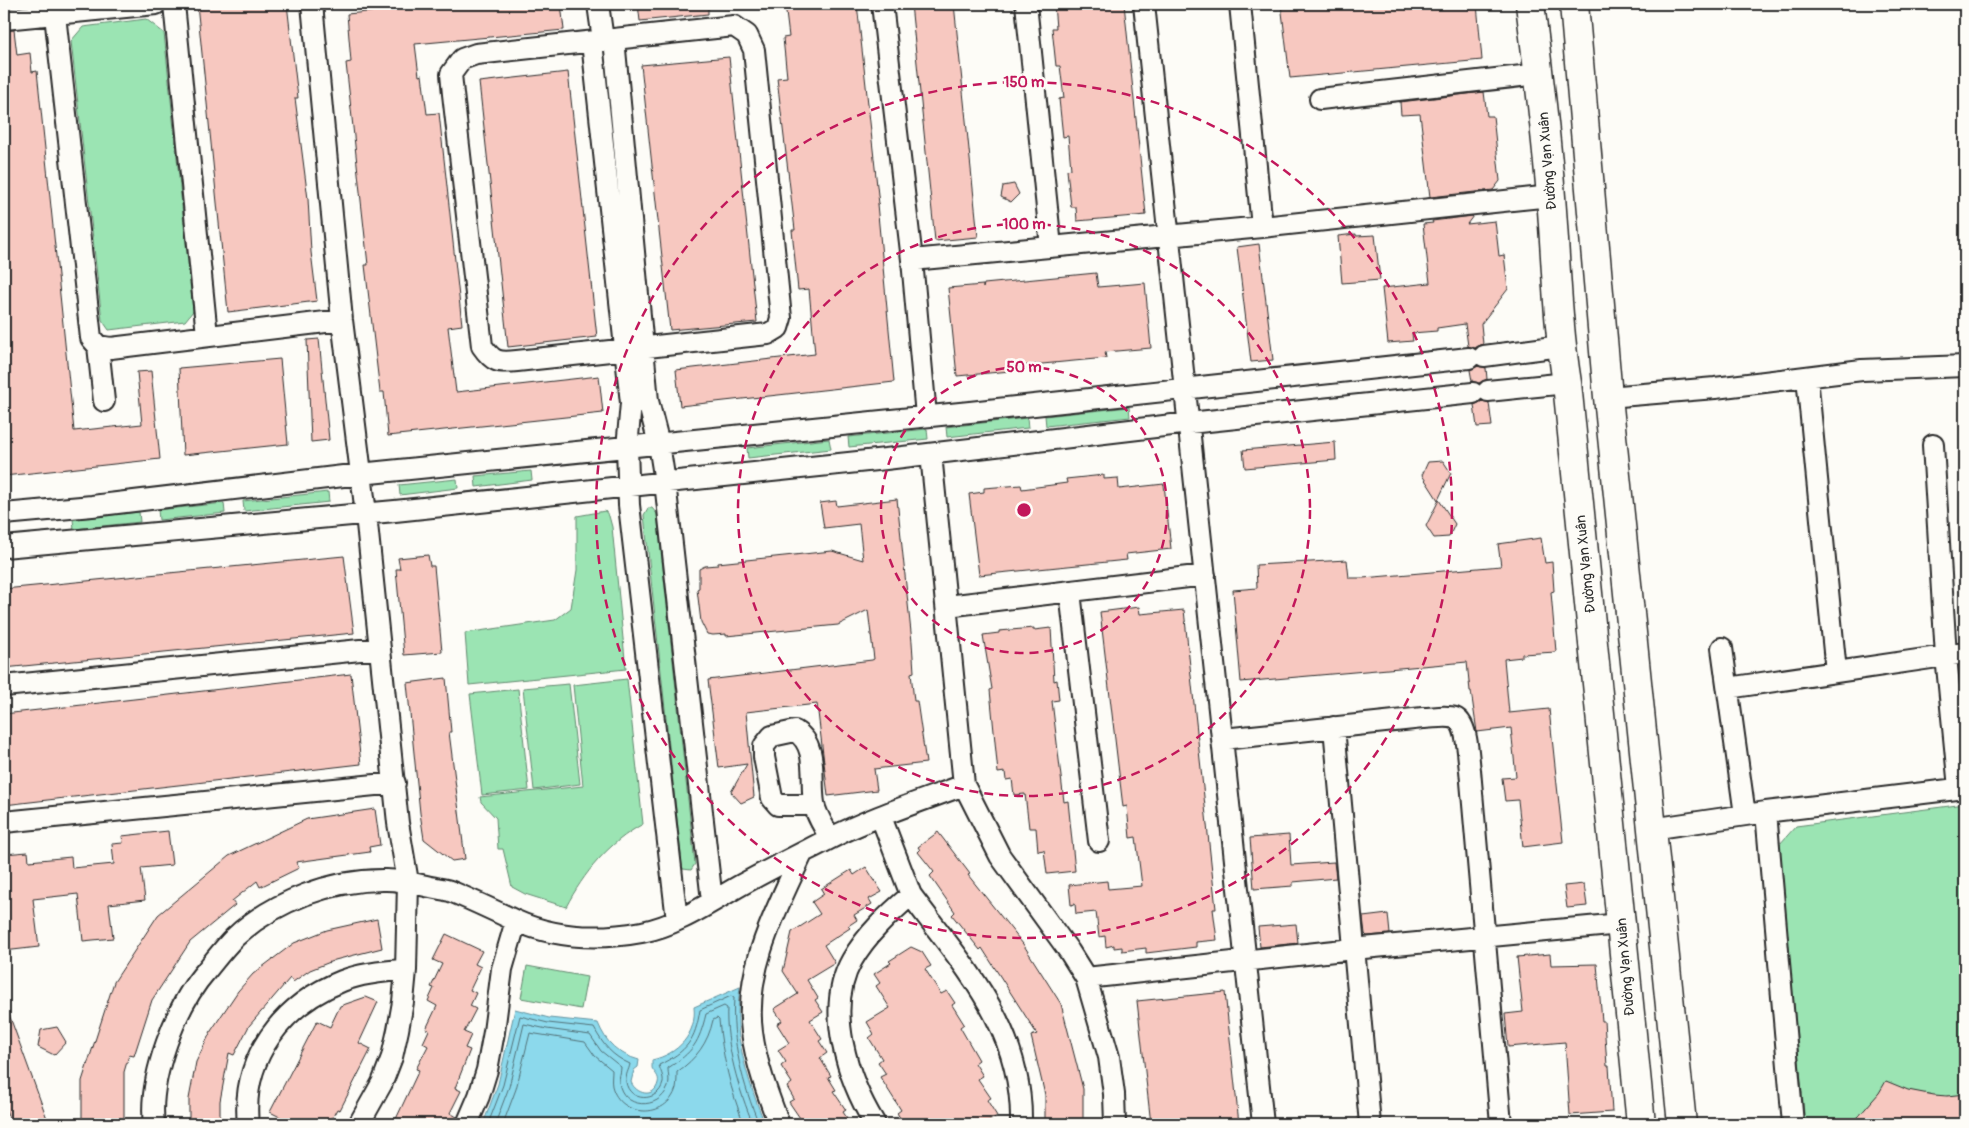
<svg xmlns="http://www.w3.org/2000/svg" width="1969" height="1128" font-family="Pangolin,sans-serif">
<style>
.green{fill:#9be4b3;stroke:#63886f}
.water{fill:#8cd9ec;stroke:#65939f}
.lines{fill:none;stroke-linecap:round;stroke-linejoin:round}
.shore{stroke:#527178;stroke-width:1}
.building{fill:#f7c8c0;stroke:#2b2b2b}
.minor-casing{stroke:#2b2b2b;stroke-width:24}
.highway-casing{stroke:#2b2b2b;stroke-width:31}
.minor{stroke:#fdfcf7;stroke-width:20}
.highway{stroke:#fdfcf7;stroke-width:28}
.ring{fill:none;stroke:#c2185b;stroke-width:2.5;stroke-dasharray:9 6}
.labels{text-anchor:middle;stroke-width:5;stroke-linejoin:round;paint-order:stroke}
.street-label{font-size:14px;fill:#2b2b2b;stroke:#fdfcf7}
.centre{fill:#c2185b;stroke:#fdfcf7;stroke-width:2.5}
.ring-label{font-size:15px;text-anchor:middle;font-weight:bold;fill:#c2185b;stroke:#fdfcf7;stroke-width:5;stroke-linejoin:round;paint-order:stroke}
</style>
<rect width="100%" height="100%" fill="#fdfcf7"/>
<filter id="ink" filterUnits="userSpaceOnUse"><feTurbulence type="fractalNoise" baseFrequency=".02" numOctaves="2"/><feDisplacementMap in="SourceGraphic" scale="10" xChannelSelector="R" yChannelSelector="G"/><feConvolveMatrix kernelMatrix="1 2 1 2 8 2 1 2 1" color-interpolation-filters="sRGB"/></filter>
<g filter="url(#ink)">
<path class="green" d="M146 19 164 33 193 311 185 321 109 330 102 320 71 41 83 27Z
M1129 407 1130 417 1046 426 1045 416Z
M1027 418 1028 428 947 437 946 427Z
M927 429 928 439 849 447 848 437Z
M829 439 831 449 748 458 747 448Z
M531 471 532 480 476 487 475 476Z
M457 479 458 488 400 495 399 485Z
M328 492 329 502 244 511 243 501Z
M224 503 225 513 159 520 158 510Z
M648 508H652L657 514 695 864 691 870 683 869 682 865 644 515Z
M605 511 609 516 612 527 626 669 469 685 465 633 555 620 571 608 577 570V516Z
M139 512 140 522 74 529 73 519Z
M627 679 643 824C608 843 584 873 566 907L525 894 512 887 503 849H498L496 818 481 802 480 797 583 786 573 685Z
M569 684 580 784 534 790 523 688Z
M518 689 529 790 482 795 470 694Z
M1965 804V1124H1805L1779 845 1796 826Z
M527 966 587 977 581 1009 521 998Z"/>
<path class="water" d="M740 987C738 1004 737 1021 739 1038 744 1067 754 1097 765 1124H483L498 1084 515 1009 549 1018 598 1023C606 1043 618 1054 639 1060L638 1067 634 1070 631 1082C636 1094 654 1099 658 1083 660 1076 654 1073 652 1068 652 1068 652 1061 652 1060 678 1054 697 1034 694 1007Z"/>
<g class="lines">
<path class="shore" d="M488 1124 503 1085 520 1016 548 1023 594 1028C603 1045 612 1056 630 1064 629 1070 625 1075 626 1082 629 1102 658 1103 663 1083 664 1076 660 1071 659 1065 687 1051 695 1041 700 1010L731 996 734 998C731 1041 743 1085 759 1124
M495 1124 509 1087 524 1024 547 1029 590 1035 601 1051 621 1067C621 1072 619 1077 619 1082 622 1109 659 1111 668 1087 670 1081 668 1074 668 1068 693 1052 699 1043 706 1014L724 1006 727 1008C725 1044 739 1091 753 1124
M503 1124 516 1089 530 1033 585 1042 595 1056 612 1070C612 1075 611 1081 612 1086 620 1118 667 1120 676 1088 677 1083 677 1077 677 1072 696 1059 708 1043 713 1020L717 1018 719 1020C722 1055 731 1092 744 1124"/>
</g>
<path class="building" d="M197 4H267L268 6 287 4 298 98H295L308 199 311 252 317 301 228 312Z
M451 4H561L564 30 415 44 419 76 422 75 427 114 439 113 462 325 448 327 456 392 599 376 603 413 388 436 384 392H380L365 265H368L346 63 351 62 347 14Z
M638 4H708V14L640 21Z
M785 4H857L879 204H877L894 382 680 406 676 370 815 354 809 289 798 290 792 230H795L777 78 787 77 783 38 789 37Z
M911 4H954L978 237 935 241Z
M1054 4H1124L1146 215 1077 221 1076 207H1071L1067 170 1071 169 1068 136 1063 137 1059 99 1064 98 1060 66H1056L1052 28H1056Z
M1281 4H1477L1482 60 1290 78Z
M14 30 17 55 30 53 32 72 37 71 74 431 142 424 137 372 151 371 160 459 4 476V157L9 156 4 101V31Z
M729 57 757 322 670 330 641 65Z
M568 72 597 337 508 347 479 82Z
M1484 92 1487 116H1493L1500 181 1493 190 1430 197 1420 114 1401 115 1400 102Z
M1014 184 1019 194 1011 202 1001 197 1003 186Z
M1473 216 1467 224 1495 221 1499 256 1504 255 1508 289 1481 324 1483 344 1475 348 1468 346 1465 324 1437 328V331L1412 333 1413 341 1388 343 1382 288 1430 283 1423 224 1433 223 1432 221Z
M1356 234V236L1375 235 1380 280 1342 283 1338 236Z
M1259 244 1273 360 1251 362 1237 247Z
M1096 273 1098 287 1145 283 1151 348 1105 352 1106 358 1021 366V370L957 376 948 288 983 285V288L984 284Z
M319 339 329 440 311 442 307 340Z
M280 359 288 444 183 455 179 368Z
M1478 366 1486 368 1487 379 1479 383 1472 381 1470 370Z
M1482 401 1489 403 1492 426 1477 427 1474 405Z
M1335 442 1336 460 1245 468 1243 450Z
M1443 461 1451 473 1438 500 1422 475 1428 462Z
M1104 475V479L1118 478 1119 489 1164 484 1171 549 1126 554 1127 560 979 575 969 494 984 492V488L1021 485 1022 489 1067 483 1066 479Z
M897 499 912 642 914 672 911 673 914 701H917L926 763 874 769 877 790 828 796 817 704 746 712 754 797 741 803 731 792 747 764 719 768 708 680 872 660 874 659 868 610 838 625 726 636V634L713 635 707 634 701 622 697 589 699 588V569L705 566 718 565V563L832 551 863 560 859 524 824 528 820 503 836 501 837 506Z
M1439 500 1455 524 1449 537 1434 538 1426 526Z
M1541 538 1545 563 1552 562 1554 591 1551 592 1556 652 1522 654V657L1504 659 1509 713 1549 709 1563 842 1523 847 1518 800 1505 801 1502 778 1516 777 1511 728 1477 732 1471 691H1470L1467 662 1241 682 1233 590 1257 588 1256 565 1347 560 1349 578H1363L1501 566 1498 544Z
M428 555 430 566H434L442 652 404 655 396 569H400L398 558Z
M344 556 354 633 4 668V589Z
M1139 607 1140 614 1184 610 1216 909H1213L1217 940 1196 942V947L1146 953V948L1122 951V947L1114 948V945L1106 947 1105 936 1099 937 1096 912 1076 914 1075 904 1071 905 1069 885 1107 881 1108 889 1142 886 1136 837 1130 838 1127 806 1123 807 1100 612Z
M1034 628V630L1051 628 1054 681 1057 680 1059 700 1052 701 1064 802 1068 801 1075 871 1047 874 1044 850 1038 851 1036 828H1029L1025 794 1014 795 1012 779 1006 780 1005 772 998 773 990 690 992 689 983 635 999 633V631Z
M351 674 361 764 4 805V714Z
M446 678 451 732H449L465 859 452 861 424 839 420 813 407 683Z
M375 809 380 845 369 847 370 852 296 862 299 868 260 887 257 881 232 901 235 905 190 942 152 1000 134 1056 129 1055 124 1072V1124H82V1081L114 982 158 915 229 856 307 819Z
M168 831 172 865 141 868 145 900 109 904 113 938 83 941 78 894 33 899 39 947 4 951V854L28 852 29 861 71 857 72 868 114 864 112 844 123 843 122 836Z
M938 832 970 874 968 875 1023 944 1061 1004 1083 1089V1124H1045V1095L1031 1036 1037 1034 982 948 980 950 952 915 955 912 930 876 934 872 918 852 920 850 918 847Z
M1289 835 1291 865 1334 862 1336 878 1293 882V886L1254 889 1250 838Z
M866 867 882 892 869 899 872 904 854 915 857 920 848 926 850 928 824 945 835 963 807 980 818 998 815 1000 823 1012 810 1020 822 1039 819 1041 827 1053 820 1058 831 1076 828 1077 836 1090 833 1091 846 1110 843 1112 851 1124H804L789 1102 794 1099 787 1087 792 1083 781 1066 786 1062 778 1050 789 1043 777 1024 782 1021 774 1009 798 994 783 971 792 932 820 914 812 902 824 894 821 889 851 870 854 875Z
M1584 884 1587 906 1567 908 1564 886Z
M1388 914 1390 934 1367 936 1365 934 1363 917Z
M377 919 382 948 335 960 310 970 293 982 290 978 249 1026 234 1055 229 1053 220 1101V1120H217V1124H189V1099L196 1062 211 1031 238 991 253 974 294 943 327 930Z
M1296 924 1298 943 1260 947 1258 927Z
M446 934 482 951 475 964 481 967 470 990 476 993 470 1006 476 1009 464 1032 471 1035 465 1048 470 1050 455 1088 461 1091 450 1113 457 1117 455 1124H407L396 1119 419 1070 416 1069 428 1046 423 1043 429 1030 426 1029 437 1006 428 1001 434 988 431 987 442 964 433 960Z
M911 947 922 952 931 966 925 969 941 994 947 991 955 1003 952 1005 964 1024 960 1027 979 1060 975 1063 983 1076 978 1079 991 1098 987 1100 997 1116 983 1124H904L897 1113 901 1110 880 1077 886 1074 878 1062 882 1059 869 1038 874 1034 867 1022 890 1008 876 986 880 983 874 974 891 963 889 961Z
M1550 954 1551 965 1597 964 1602 1021H1604L1607 1066H1609L1612 1112 1570 1115 1565 1042 1508 1047 1505 1014 1523 1012 1517 957Z
M1225 992 1239 1124H1203V1121L1151 1124 1137 1001Z
M366 997 378 1002 359 1043 371 1049 340 1110 337 1109 329 1124H294L270 1112 317 1021 330 1027 340 1006Z
M4 1006H6L49 1124H11L4 1104Z
M57 1027 66 1042 54 1055 38 1047 41 1030Z
M1886 1081 1908 1090 1934 1095 1947 1096 1965 1094V1124H1852L1879 1093Z"/>
<g class="lines">
<defs>
<path id="minor" d="M174 4 207 335
M312 4 342 320 366 514 398 823 408 882 406 970 403 1002 398 1030 392 1057 382 1083 359 1124
M598 4 603 40
M882 4 912 260 926 416
M1026 4 1051 247
M1144 4 1263 1124
M1240 4 1262 227
M55 15 91 338 98 346 111 348 342 320
M4 19 156 4
M734 26 747 35 754 50 781 318 778 328 768 334 517 361C498 363 493 362 482 346L453 94 451 74 462 59 476 54Z
M614 39 648 401 659 444 665 482 712 901
M592 42 631 403 627 448 629 505 677 920
M1320 99 1539 74
M912 260 1262 227 1551 196
M98 346 104 401
M1484 356 1561 346
M1807 377 1836 672
M1488 391 1567 383
M1608 397 1715 388 1862 370 1965 366
M1933 445 1946 656 1959 788
M931 454 964 785 1000 856 1069 951 1086 978 1109 1057 1114 1094 1115 1124
M4 514 92 506 360 474 970 412 1469 358
M4 547 395 511 886 459 1189 423 1473 393
M1070 592 1099 841
M947 606 1205 575
M1722 648 1745 815
M4 686 380 648
M1728 688 1965 653
M1334 727 1370 1124
M1223 739 1423 718C1433 718 1446 715 1455 718 1468 723 1468 758 1470 770L1501 1124
M814 805H778L772 798 764 757V746L772 736 795 731C819 745 810 779 814 803 815 814 825 828 830 838
M1766 812 1793 1124
M881 817 911 895
M4 822 395 783
M1651 829 1766 812 1965 788
M1086 978 1353 949 1621 924
M154 1124C148 1079 176 1005 206 971 215 960 224 948 235 937 274 901 333 879 386 880 400 880 413 883 426 886 434 888 443 889 450 891 472 900 493 910 514 920 554 938 599 940 642 932 678 925 709 903 741 885 770 869 800 854 829 839 872 817 919 802 964 785
M248 1124C241 1058 282 1005 342 981 362 973 384 971 406 970
M467 1124 479 1096 487 1070 494 1032 502 969 516 921
M779 1124C768 1095 756 1064 752 1032 744 969 776 910 802 854
M875 1124C848 1080 824 1009 852 960 867 934 889 914 911 895 965 968 1023 1028 1021 1124"/>
<path id="highway" d="M1530 4C1538 68 1546 132 1551 197 1556 259 1557 321 1567 383L1641 1124
M1574 4 1608 397 1682 1124"/>
</defs>
<use href="#minor" class="minor-casing"/>
<use href="#highway" class="highway-casing"/>
<use href="#minor" class="minor"/>
<use href="#highway" class="highway"/>
</g>
</g>
<g class="ring">
<circle cx="1024" cy="510" r="143"/>
<circle cx="1024" cy="510" r="286"/>
<circle cx="1024" cy="510" r="428"/>
</g>
<g class="labels">
<g class="street-label">
<text transform="translate(1547 161) rotate(-95)" y="5">Đường Vạn Xuân</text>
<text transform="translate(1585 564) rotate(-96)" y="5">Đường Vạn Xuân</text>
<text transform="translate(1625 967) rotate(-95)" y="5">Đường Vạn Xuân</text>
</g>
</g>
<circle cx="1024" cy="510" r="8" class="centre"/>
<g class="ring-label">
<text x="1024" y="87">150 m</text>
<text x="1024" y="229">100 m</text>
<text x="1024" y="372">50 m</text>
</g>
<rect width="1969" height="1128" fill="none" stroke="#fdfcf7" stroke-width="20"/>
<rect x="10" y="10" width="1949" height="1108" fill="none" stroke="#2b2b2b" stroke-width="2" filter="url(#ink)"/>
</svg>
